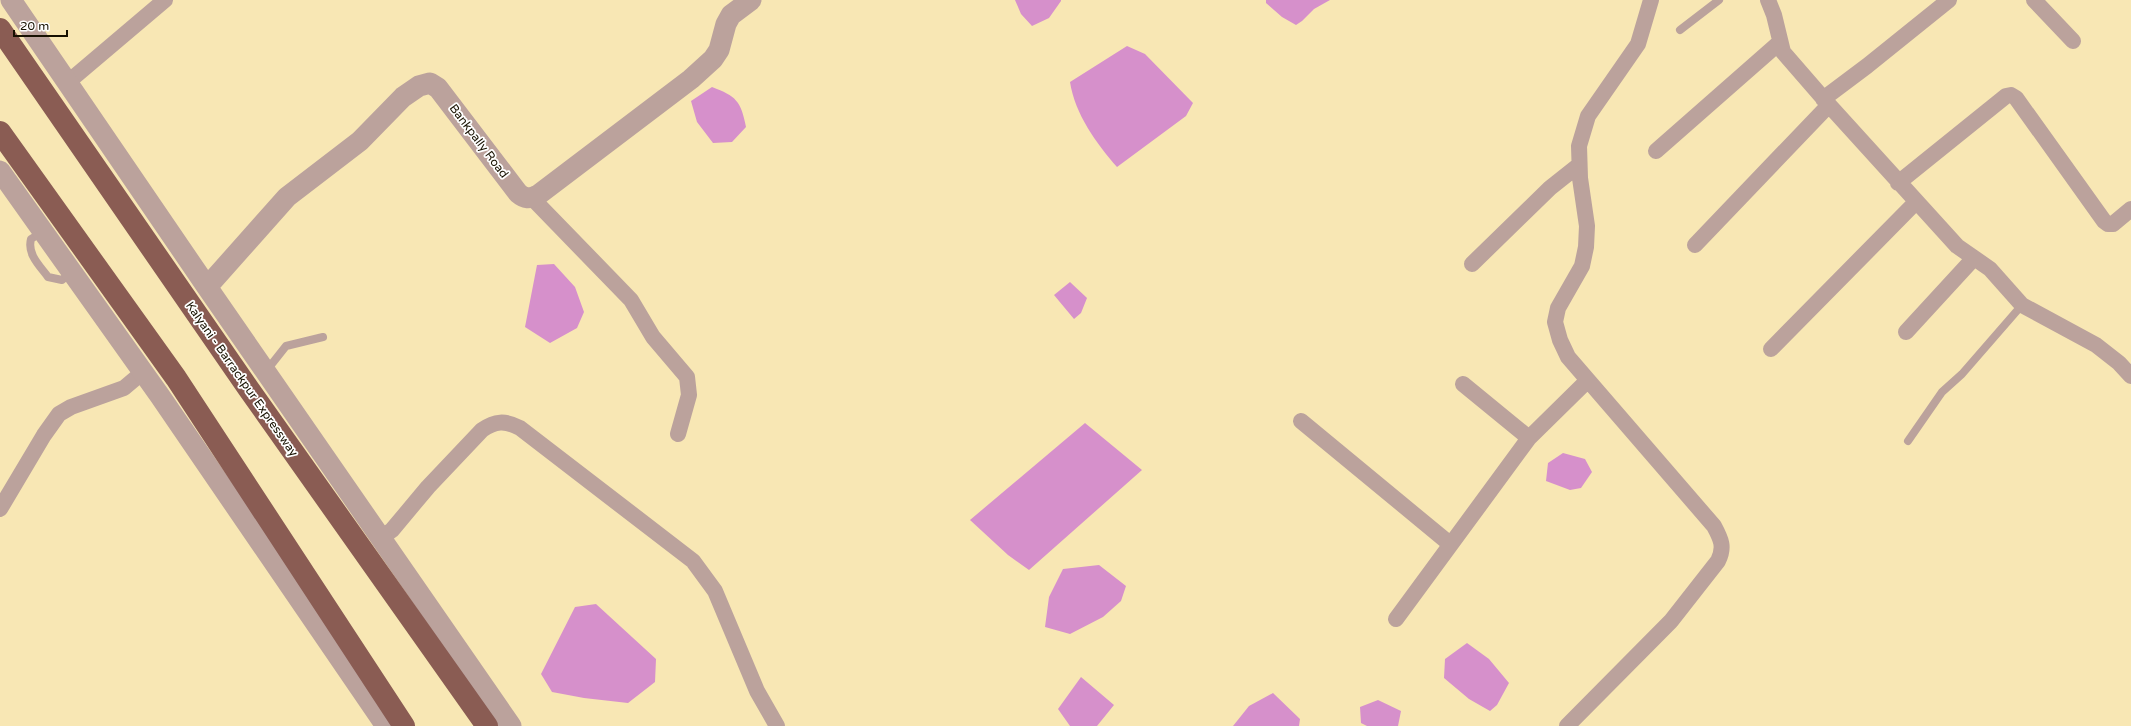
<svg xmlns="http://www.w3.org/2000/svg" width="2131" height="726" font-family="'Varela Round',sans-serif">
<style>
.water{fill:#d690cb}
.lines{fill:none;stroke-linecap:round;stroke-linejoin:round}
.service{stroke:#bba29c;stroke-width:8}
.minor{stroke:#bba29c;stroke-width:16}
.tertiary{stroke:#bba29c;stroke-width:21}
.trunk{stroke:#8a5c53;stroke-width:22}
.labels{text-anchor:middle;stroke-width:3.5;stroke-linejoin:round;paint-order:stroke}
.street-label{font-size:12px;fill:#171101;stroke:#fff}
</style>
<rect width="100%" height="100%" fill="#f8e7b4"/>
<path class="water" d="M1015 0H1061V1L1049 18 1032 26 1021 14Z
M1266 0H1330L1314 9 1302 21 1296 25 1282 17 1266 3Z
M1127 46 1145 54 1193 103 1186 116 1117 167C1096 143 1075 114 1070 82Z
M712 87C736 96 741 101 746 127L732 142 713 143 697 122 691 101Z
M554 264 575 287 584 312 577 328 550 343 525 327 537 265Z
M1070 282 1087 298 1081 313 1074 319 1054 295Z
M1085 423 1142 470 1029 570 1008 555 970 520Z
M1563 453 1585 459 1592 472 1581 488 1570 490 1546 481 1548 463Z
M1099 565 1126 586 1121 601 1103 617 1070 634 1045 627 1049 597 1063 569Z
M596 604 656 659 655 682 628 703 584 698 552 692 541 674 575 607Z
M1467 643 1489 659 1509 683 1497 705 1490 711 1469 699 1444 678 1445 659Z
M1081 677 1114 705 1097 726H1070L1058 709Z
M1273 693 1300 719 1299 726H1233L1249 706Z
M1378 700 1401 711 1398 726H1367L1361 723 1360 707Z"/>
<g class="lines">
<path class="service" d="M1680 30 1719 0
M42 232 31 239C27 254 39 265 48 277L62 280 71 272
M267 370 286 346 323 337
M1908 441 1942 392 1962 374 2022 305"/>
<path class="minor" d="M1768 0 1774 15 1783 52 1829 105 1957 246 1990 269 2022 305 2096 345 2119 363 2131 376
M2034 0 2073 41
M67 83 165 0
M1823 99 1867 66 1949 0
M1656 151 1780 42
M1898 183 2006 96 2011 95 2016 98 2104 221 2108 224H2113L2131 209
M532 198 631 300 653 337 687 377 689 395 678 434
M1695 245 1829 105
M1472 264 1550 188 1579 165
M1906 332 1974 258
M1771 349 1916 202
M1463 384 1529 438
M1301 421 1450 544
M0 509 44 435 59 414 71 407 124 388 143 372
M381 538 392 530 428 487 482 430C495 421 505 420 520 428L693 561 715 591 757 691 777 726
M1396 619 1529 438 1588 380
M1567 726 1671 621 1718 561C1725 547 1721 539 1714 526L1568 357 1560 340 1555 322 1558 308 1582 266 1586 247 1587 226 1580 178 1579 146 1588 116 1638 44 1651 0"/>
<path class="tertiary" d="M11 0 207 287 511 726
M0 171 160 396 386 726
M207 287 287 197 360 141 403 97 419 86 430 83 438 88 518 193C525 199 529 199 538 195L691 79 713 59 719 50 726 24 731 15 751 0"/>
<path class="trunk" d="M0 29 248 388 487 726
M0 132 176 378 404 726"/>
</g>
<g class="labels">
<g class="street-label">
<text transform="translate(479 141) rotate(53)" y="4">Bankpally Road</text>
<text transform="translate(242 379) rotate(55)" y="4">Kalyani - Barrackpur Expressway</text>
</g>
</g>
<path d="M14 30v6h53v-6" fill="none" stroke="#171101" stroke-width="2"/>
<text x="20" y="30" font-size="12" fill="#171101" stroke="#ffffff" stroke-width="3" paint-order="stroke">20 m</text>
</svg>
